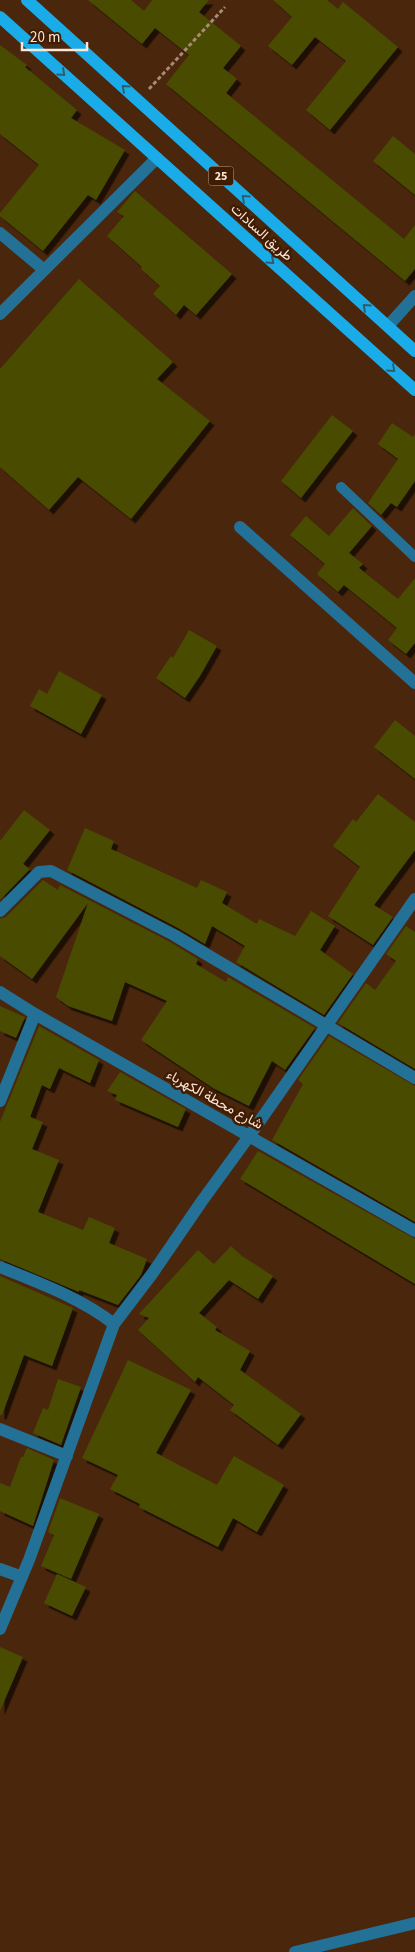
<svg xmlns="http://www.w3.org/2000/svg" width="415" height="1952" font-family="'Source Sans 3',Vazirmatn,sans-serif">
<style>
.building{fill:#484c04;filter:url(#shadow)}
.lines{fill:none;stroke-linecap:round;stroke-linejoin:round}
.path{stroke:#a88b77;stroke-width:3;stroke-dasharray:4 2.5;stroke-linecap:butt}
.lane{stroke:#237196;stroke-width:10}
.street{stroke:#237196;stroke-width:12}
.primary{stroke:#1aace9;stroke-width:12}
.oneway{stroke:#2e5d6a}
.labels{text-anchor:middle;stroke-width:5;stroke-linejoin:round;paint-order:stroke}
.shield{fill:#3f1c02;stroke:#c4a997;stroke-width:1}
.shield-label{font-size:12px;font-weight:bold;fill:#fde5d7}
.street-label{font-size:14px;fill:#fde5d7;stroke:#3f1c02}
</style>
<defs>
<filter id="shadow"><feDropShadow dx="4.5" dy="4.5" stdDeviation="0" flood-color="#0009"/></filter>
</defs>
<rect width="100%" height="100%" fill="#4a260c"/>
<path class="building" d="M88 0H131L144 11 152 0H209L199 12 241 46 223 68 237 79 226 93 404 239 415 225V269L405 281 166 84 189 55 155 28 142 44Z
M273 0H327L338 9 343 2 398 47 330 130 306 110 346 61 315 37 292 65 268 46 292 17Z
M0 45 27 65 25 67 77 110 71 118 125 150 96 200 88 195 43 251 0 216V213L39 165 0 134Z
M393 136 415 154V195L373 161Z
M135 191 232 274 196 315 184 305 176 315 153 294 160 286 141 269 142 267 107 236 124 216 117 212Z
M79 279 173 362 157 379 210 421 131 519 78 477 49 510 0 467V369Z
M332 415 353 431 301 498 281 481Z
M392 423 413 437 415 434V481L397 507 391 503 381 515 368 503 398 459 378 444Z
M353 508 372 526 349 553 363 564 359 568 398 599 415 578V643L406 654 388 640 397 628 344 585 338 592 317 574 325 564 290 535 306 516 329 536Z
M189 630 217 646 200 676 185 698 156 678 171 656 173 658Z
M59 671 102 695 81 734 30 706 39 689 47 694Z
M395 720 415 736V779L374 747Z
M378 794 415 822V850L374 905 393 917 373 945 328 916 360 867 333 846 353 819 356 822Z
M24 810 50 830 23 864 30 869 0 900V841Z
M85 828 114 841 111 849 197 888 201 880 227 892 222 903 257 924 259 919 295 936 311 911 335 926 320 950 353 974 324 1015 236 962 245 946 212 926 205 944 178 928 67 870Z
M43 880 58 890 60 885 170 942 198 959 196 964 226 982 228 977 315 1028 285 1070 272 1061 249 1106 213 1088 141 1040 167 1001 125 982 112 1021 68 1006 56 997 88 903 32 979 0 956V919L6 917Z
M406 926 415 932V1069L338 1023 366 983 375 990 396 961 386 954Z
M0 1006 25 1017 16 1038 0 1031Z
M39 1026 99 1060 90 1083 59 1068 50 1089 42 1085 30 1117 43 1122 32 1149 59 1160 38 1212 83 1230 89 1217 115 1228 109 1243 147 1259 141 1275 118 1305 79 1290V1292L0 1259V1122Z
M329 1036 415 1086V1222L272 1140 303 1084 298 1080Z
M120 1072 186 1109 178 1127 115 1100 117 1095 107 1091Z
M258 1151 415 1239V1284L240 1179Z
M231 1246 242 1256 273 1276 258 1299 229 1280 199 1313 217 1327 215 1330 250 1351 240 1370 301 1414 278 1445 230 1410 234 1405 198 1377 195 1382 138 1330 149 1318 139 1314 198 1250 214 1264Z
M0 1276 73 1308 52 1366 24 1355 2 1415H0Z
M128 1360 191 1390 156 1453 217 1485 234 1456 284 1485 257 1532 233 1518 218 1547 139 1507 140 1504 110 1489 118 1475 82 1458Z
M58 1379 81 1387 61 1445 33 1433 43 1408 48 1410Z
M27 1448 54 1460 33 1526 0 1511V1483L10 1487 21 1457H23Z
M60 1498 99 1514 71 1579 41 1566 54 1535 48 1532Z
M57 1574 86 1587 72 1616 44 1603Z
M0 1647 23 1657 0 1711Z"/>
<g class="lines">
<path class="path" d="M149 89 225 7"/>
<path class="lane" d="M341 487 415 557"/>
<path class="street" d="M0 233 43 269
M0 314 157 158
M388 326 415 296
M240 527 415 683
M0 911 39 872 51 871 174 935 415 1078
M0 992 35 1014 415 1231
M0 1101 35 1014
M0 1267C39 1283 81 1298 114 1324L29 1560 0 1629
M114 1324 152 1274 202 1201 250 1135 415 899
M0 1429 67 1456
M0 1569 22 1577
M295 1952 415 1923"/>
<path class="primary" d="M27 0 415 351
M0 17 415 390"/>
</g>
<defs><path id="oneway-chevron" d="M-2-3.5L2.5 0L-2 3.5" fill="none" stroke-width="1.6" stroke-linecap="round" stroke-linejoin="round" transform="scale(1.25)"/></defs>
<g class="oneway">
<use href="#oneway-chevron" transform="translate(62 73) rotate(42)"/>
<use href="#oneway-chevron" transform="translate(125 88) rotate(-138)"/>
<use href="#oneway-chevron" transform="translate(245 198) rotate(-138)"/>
<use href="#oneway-chevron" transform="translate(271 261) rotate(42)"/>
<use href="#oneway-chevron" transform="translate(366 307) rotate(-138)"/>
<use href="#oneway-chevron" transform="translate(392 369) rotate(42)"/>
</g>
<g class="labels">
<rect class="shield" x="208.5" y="166.5" width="25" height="19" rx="4"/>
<g class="shield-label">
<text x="221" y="180">25</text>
</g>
<g class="street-label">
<text transform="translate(262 232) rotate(42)" y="5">طريق السادات</text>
<text transform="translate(215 1099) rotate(29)" y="5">شارع محطة الكهرباء</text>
</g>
</g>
<path d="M22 42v8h65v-8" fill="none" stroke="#fde5d7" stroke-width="2.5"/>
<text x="30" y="42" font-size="15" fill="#fde5d7" stroke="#3f1c02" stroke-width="4" paint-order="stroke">20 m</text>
</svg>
